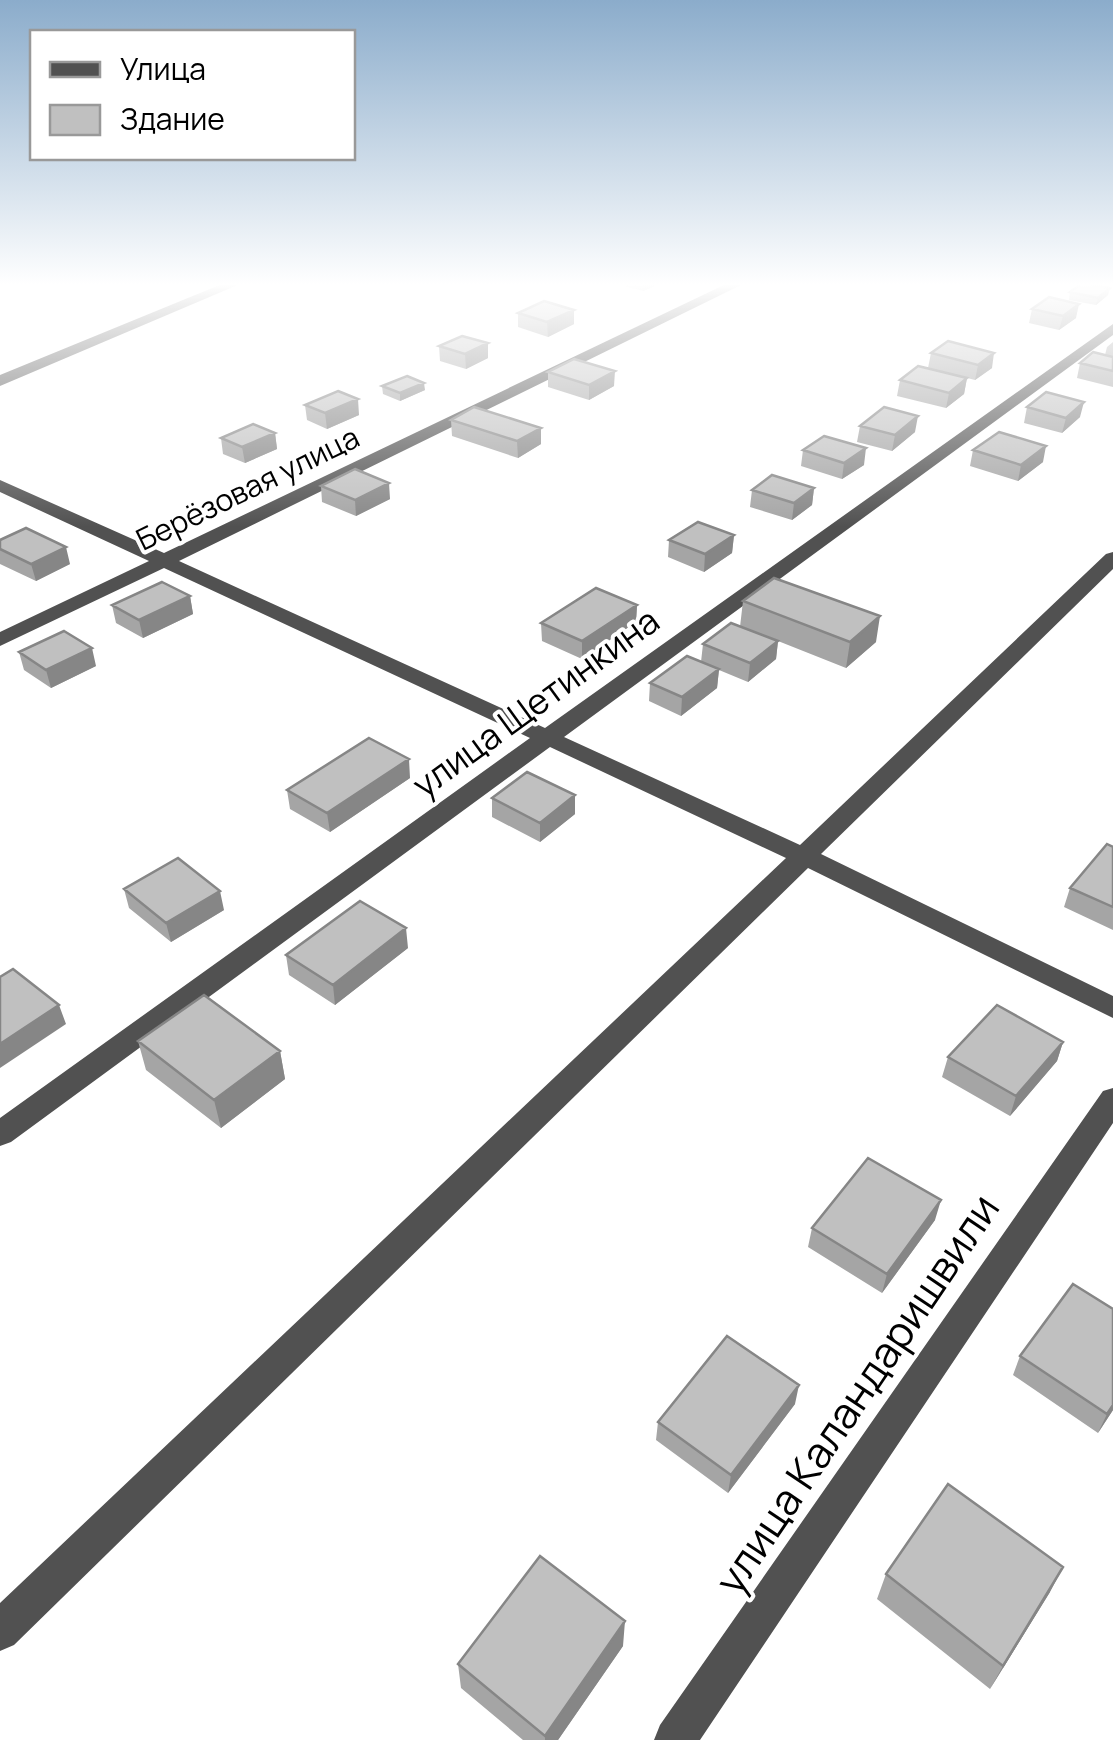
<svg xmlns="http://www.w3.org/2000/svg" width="1113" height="1740" font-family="Manrope,sans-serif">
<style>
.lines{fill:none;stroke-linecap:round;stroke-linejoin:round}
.minor{fill:#515151;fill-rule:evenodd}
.wall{fill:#a5a5a5}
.shaded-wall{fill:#868686}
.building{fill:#c0c0c0;stroke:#868686;stroke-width:2.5}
.labels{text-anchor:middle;stroke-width:8;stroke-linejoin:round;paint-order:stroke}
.far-street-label{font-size:30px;fill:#000;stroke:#fff}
.street-label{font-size:35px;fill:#000;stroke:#fff}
.near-street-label{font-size:42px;fill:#000;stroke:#fff}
</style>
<rect width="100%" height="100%" fill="#fff"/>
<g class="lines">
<path class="minor" d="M222 284H240L0 386V375Z
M726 284H743L179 561 545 728 1113 324V335L564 737 800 845 1106 554 1113 552V569L821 854 1113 996V1018L808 868 14 1645 0 1651V1603L786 858 550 747 11 1142 0 1146V1118L530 738 164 568 0 646V632L149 561 0 492V480L164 553Z
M1113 1088V1123L700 1740H654L660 1725 1103 1091Z"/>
</g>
<path class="wall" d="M617 284H659L643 291Z
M1070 292 1108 295 1096 305 1069 300Z
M1032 309 1076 318 1059 330 1029 323Z
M574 310V324L548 337 518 327V313Z
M1113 342V387L1077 378 1080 363 1105 355 1107 347Z
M439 346 488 358 466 369 440 361Z
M931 353 992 368 975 380 928 368Z
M548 372 614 386 589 400 548 387Z
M967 378 964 394 946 408 897 396 900 380Z
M382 386 425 390 400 401 383 394Z
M305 405 359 415 327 429 307 420Z
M1027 407 1080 417 1062 433 1024 423Z
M451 420 541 444 518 458 452 436Z
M860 426 915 432 892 451 857 442Z
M275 433 277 449 245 463 223 454 221 438Z
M803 450 864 465 842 479 801 466Z
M973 450 1043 462 1018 481 970 466Z
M321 486 390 499 356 516 322 502Z
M814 488 812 505 792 520 750 507 752 490Z
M734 535 732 553 704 572 668 557 669 540Z
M0 540 70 564 36 581 0 564Z
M190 596 193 614 143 638 116 623 112 605Z
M743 601 876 642 846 668 778 641 776 659 748 682 719 670 717 688 681 716 649 701 650 683 701 662 703 644 740 627Z
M637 605 636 622 582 659 542 641 541 623Z
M19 652 96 666 51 688 24 670Z
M410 778 330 832 290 809 287 790Z
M492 798 575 814 540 842 492 817Z
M1113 847V930L1064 907 1070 888Z
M124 889 224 910 171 942 129 908Z
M408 948 335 1005 289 975 286 955Z
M138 1041 280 1051 285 1079 221 1128 146 1070Z
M1063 1042 1057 1061 1010 1116 942 1077 948 1057Z
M935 1220 882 1293 808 1247 812 1228Z
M1113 1309V1410L1098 1433 1013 1375 1020 1356Z
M795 1404 728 1493 656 1440 658 1422Z
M886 1574 1050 1592 990 1689 877 1599Z
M623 1646 558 1740H523L461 1688 458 1664Z"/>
<path class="shaded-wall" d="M644 284H659L643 291Z
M1110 288 1108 295 1096 305 1098 298Z
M1079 304 1076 318 1059 330 1063 316Z
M574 310V324L548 337 547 322Z
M488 343V358L466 369 465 354Z
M994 353 992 368 975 380 978 365Z
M615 371 614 386 589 400V385Z
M967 378 964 394 946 408 949 393Z
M424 383 425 390 400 401V393Z
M358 399 359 415 327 429 325 413Z
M1084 402 1080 417 1062 433 1066 418Z
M918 416 915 432 892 451 895 435Z
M541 428V444L518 458 517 441Z
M275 433 277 449 245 463 242 447Z
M1046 446 1043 462 1018 481 1021 465Z
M866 448 864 465 842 479 844 463Z
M389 483 390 499 356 516 355 500Z
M814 488 812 505 792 520 794 503Z
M734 535 732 553 704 572 705 554Z
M66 547 70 564 36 581 31 564Z
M190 596 193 614 143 638 139 620Z
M637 605 636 622 582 659V641Z
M880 616 876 642 846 668 850 642Z
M778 641 776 659 748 682 750 663Z
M92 648 96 666 51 688 46 670Z
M719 669 717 688 681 716 682 697Z
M409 759 410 778 330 832 327 813Z
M575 795V814L540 842V823Z
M220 891 224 910 171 942 166 923Z
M406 928 408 948 335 1005 333 985Z
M59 1005 66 1024 0 1068V1044Z
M1063 1042 1057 1061 1010 1116 1016 1096Z
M280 1051 285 1079 221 1128 214 1100Z
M941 1200 935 1220 882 1293 887 1274Z
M799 1385 795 1404 728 1493 731 1475Z
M1113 1405V1410L1098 1433 1107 1414Z
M1063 1567 1050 1592 990 1689 1003 1666Z
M625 1621 623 1646 558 1740H545V1736Z"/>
<path class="building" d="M1081 284H1089L1110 288 1098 298 1070 292Z
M1049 297 1079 304 1063 316 1032 309Z
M544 301 574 310 547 322 518 313Z
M462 336 488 343 465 354 439 346Z
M948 341 994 353 978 365 931 353Z
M1093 352 1113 357V371L1080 363Z
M574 359 615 371 589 385 548 372Z
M918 366 967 378 949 393 900 380Z
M407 376 424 383 400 393 382 386Z
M338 391 358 399 325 413 305 405Z
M1046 392 1084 402 1066 418 1027 407Z
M474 407 541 428 517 441 451 420Z
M884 407 918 416 895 435 860 426Z
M253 424 275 433 242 447 221 438Z
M999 432 1046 446 1021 465 973 450Z
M824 436 866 448 844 463 803 450Z
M355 469 389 483 355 500 321 486Z
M772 475 814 488 794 503 752 490Z
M698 522 734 535 705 554 669 540Z
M26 528 66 547 31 564 0 549V540Z
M774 578 880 616 850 642 743 601Z
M162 582 190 596 139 620 112 605Z
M596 588 637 605 582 641 541 623Z
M731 623 778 641 750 663 703 644Z
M64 631 92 648 46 670 19 652Z
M687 656 719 669 682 697 650 683Z
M369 738 409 759 327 813 287 790Z
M527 772 575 795 540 823 492 798Z
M1107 844 1113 847V907L1070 888Z
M178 858 220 891 166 923 124 889Z
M360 901 406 928 333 985 286 955Z
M13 969 59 1005 0 1044V977Z
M204 995 280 1051 214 1100 138 1041Z
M997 1005 1063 1042 1016 1096 948 1057Z
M868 1158 941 1200 887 1274 812 1228Z
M1073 1284 1113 1309V1405L1107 1414 1020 1356Z
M727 1336 799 1385 731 1475 658 1422Z
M948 1484 1063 1567 1003 1666 886 1574Z
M540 1556 625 1621 545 1736 458 1664Z"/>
<linearGradient id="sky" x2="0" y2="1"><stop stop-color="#8baccb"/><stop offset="0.54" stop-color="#fff"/><stop offset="1" stop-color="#fff" stop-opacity="0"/></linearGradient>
<rect width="1113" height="527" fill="url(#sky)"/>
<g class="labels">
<g class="far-street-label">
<text transform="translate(248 489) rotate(-26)" y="10">Берёзовая улица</text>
</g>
<g class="street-label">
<text transform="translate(536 703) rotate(-36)" y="12">улица Щетинкина</text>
</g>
<g class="near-street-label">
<text transform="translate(857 1394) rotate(-56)" y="15">улица Каландаришвили</text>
</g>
</g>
<rect x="30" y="30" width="325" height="130" fill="#ffffff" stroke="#999999" stroke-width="2.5"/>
<rect x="50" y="62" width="50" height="15" fill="#515151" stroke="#999999" stroke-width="2.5"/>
<text x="120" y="80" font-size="30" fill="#000000">Улица</text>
<rect x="50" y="105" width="50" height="30" fill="#c0c0c0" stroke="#999999" stroke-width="2.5"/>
<text x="120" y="130" font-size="30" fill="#000000">Здание</text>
</svg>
